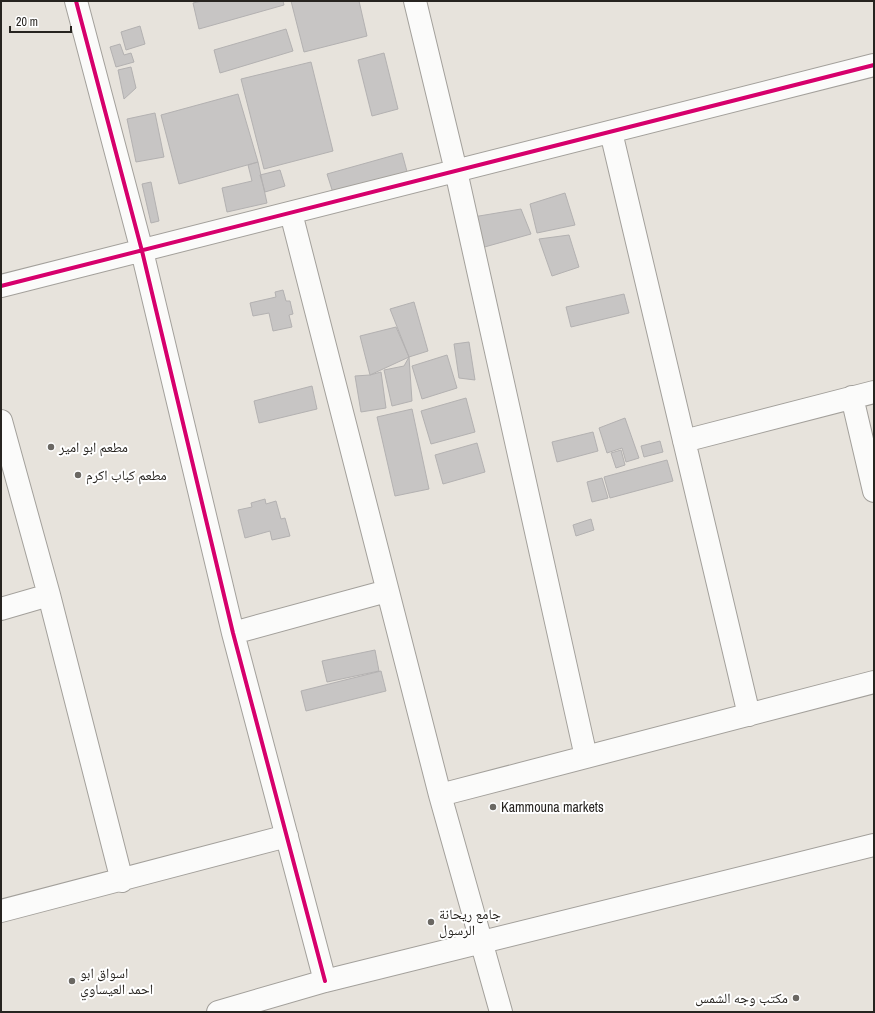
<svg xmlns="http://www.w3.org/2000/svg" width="875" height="1013" font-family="'Archivo Narrow','Noto Naskh Arabic',sans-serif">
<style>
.building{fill:#c7c5c4;stroke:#b3b1b1}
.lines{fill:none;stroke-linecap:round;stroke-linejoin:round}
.minor-casing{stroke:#a3a09b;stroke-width:24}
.minor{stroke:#fbfbfa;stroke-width:22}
.cycleway-casing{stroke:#fff;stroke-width:6}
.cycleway{stroke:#d6006c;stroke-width:4}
.poi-dot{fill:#6a6762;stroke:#fff;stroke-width:1.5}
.labels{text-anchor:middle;stroke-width:4;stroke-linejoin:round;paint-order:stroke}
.poi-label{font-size:14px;fill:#272420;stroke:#fff;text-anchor:start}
</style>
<rect width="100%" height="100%" fill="#e7e3dc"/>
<path class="building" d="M202 1H283L284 5 199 29 193 3Z
M291 1H359L367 36 304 52Z
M140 26 145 44 126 50 121 32Z
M286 29 293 51 220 73 214 50Z
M120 44 124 55 131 53 134 62 116 67 110 47Z
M384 53 398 109 372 116 358 60Z
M311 62 333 151 264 169 241 79Z
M131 67 136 88 124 99 118 70Z
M238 94 258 162 179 184 161 115Z
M155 113 164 157 136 162 127 119Z
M402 153 409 179 334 196 327 174Z
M258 162 267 203 227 212 222 188 252 181 248 165Z
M280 170 285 186 265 192 260 175Z
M151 182 159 221 151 223 142 184Z
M565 193 575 225 537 233 530 204Z
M521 209 531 234 481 248 473 217Z
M569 235 579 267 552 276 539 239Z
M283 290 286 301H290L293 314 289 315 292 327 273 331 269 313 253 316 250 303 276 297 275 292Z
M624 294 629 313 571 327 566 307Z
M414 302 428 351 409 357 390 309Z
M396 327 409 357 370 375 360 336Z
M469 342 475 380 459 378 454 344Z
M447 355 457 388 422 399 412 366Z
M409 357 412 401 392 406 384 370 404 366Z
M381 372 386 408 361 412 355 376 370 375Z
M312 386 317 409 259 423 254 401Z
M466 398 475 432 431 444 421 411Z
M412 409 429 489 395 496 377 417Z
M625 418 639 458 626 462 622 448 607 453 599 428Z
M593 432 598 451 557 462 552 442Z
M660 441 663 452 644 457 641 446Z
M477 443 485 472 443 484 435 455Z
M621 450 625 465 616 468 611 453Z
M667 460 673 481 610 498 604 477Z
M602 478 608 498 592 502 587 482Z
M265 499 266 504 276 501 281 519 285 518 290 536 272 540 270 531 245 538 238 510 252 507 251 503Z
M591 519 594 530 576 536 573 525Z
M375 650 379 671 327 682 322 661Z
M381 671 386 691 306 711 301 691Z"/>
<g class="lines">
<defs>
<path id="minor" d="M76 1 142 251 233 633 325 981
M415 1 456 171 586 757
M611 132 749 715
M291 213 440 795 501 1012
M1 286 874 65
M852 397 874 491
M1 421 49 595 122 881
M684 441 874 392
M1 609 49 595
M233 633 387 591
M440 795 874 682
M1 911 287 836
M218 1012 325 981 874 845"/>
</defs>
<use href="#minor" class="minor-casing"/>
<use href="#minor" class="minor"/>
<defs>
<path id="cycleway" d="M76 1 142 251 233 633 325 981
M1 286 874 65"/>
</defs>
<use href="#cycleway" class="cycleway-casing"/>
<use href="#cycleway" class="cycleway"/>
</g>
<g class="poi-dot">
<circle cx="51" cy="447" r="4"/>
<circle cx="78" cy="475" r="4"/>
<circle cx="493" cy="807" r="4"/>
<circle cx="431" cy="922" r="4"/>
<circle cx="72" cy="981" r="4"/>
<circle cx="796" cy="998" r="4"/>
</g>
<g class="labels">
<g class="poi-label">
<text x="59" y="452">مطعم ابو امير</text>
<text x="86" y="480">مطعم كباب اكرم</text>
<text x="501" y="812">Kammouna markets</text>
<text x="439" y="919">جامع ريحانة<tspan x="439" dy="16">الرسول</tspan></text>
<text x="80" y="978">اسواق ابو<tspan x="80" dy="16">احمد العيساوي</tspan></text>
<text x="788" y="1003" text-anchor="end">مكتب وجه الشمس</text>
</g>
</g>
<rect width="875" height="1013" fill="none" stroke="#272420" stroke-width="4"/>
<path d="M10 26v6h61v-6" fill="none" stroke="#272420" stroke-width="2"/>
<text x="16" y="26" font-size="12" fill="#272420" stroke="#ffffff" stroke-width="3" paint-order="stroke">20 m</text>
</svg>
